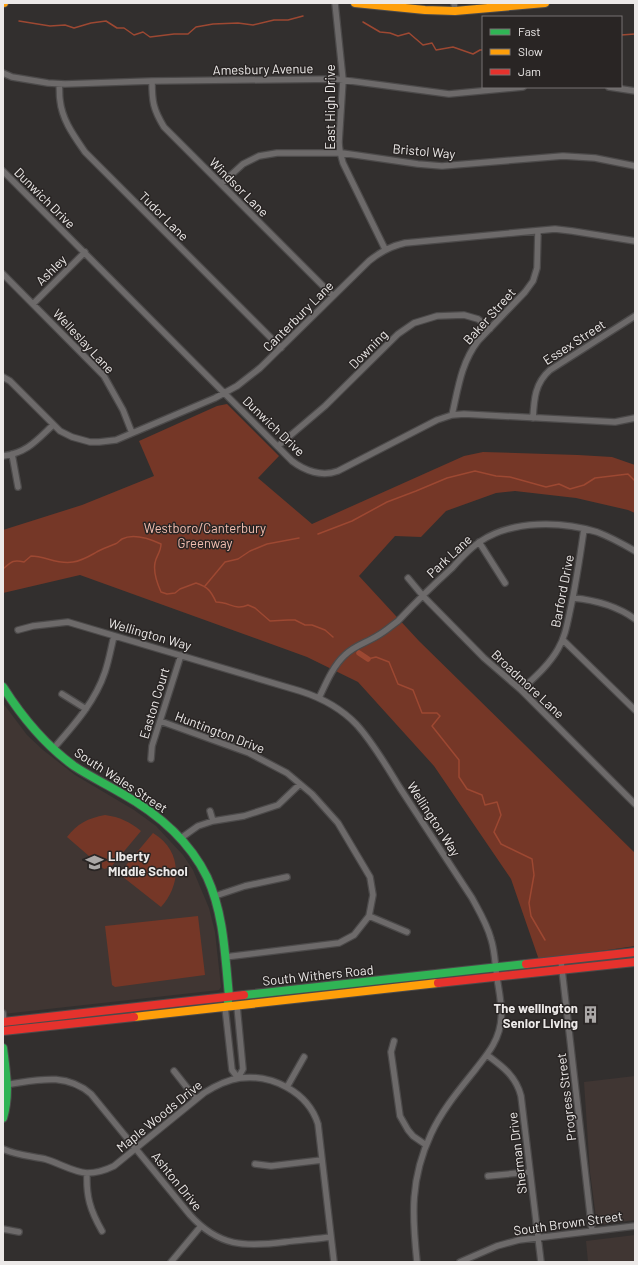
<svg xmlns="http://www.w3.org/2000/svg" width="638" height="1265" font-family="Barlow,sans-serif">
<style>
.built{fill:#403633}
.green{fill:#753727}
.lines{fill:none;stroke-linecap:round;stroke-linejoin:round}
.stream{stroke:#9d4832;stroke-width:1.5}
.canal{stroke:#9d4832;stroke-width:5.5}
.street-casing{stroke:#4c4a4a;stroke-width:8}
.fast-casing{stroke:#4c4a4a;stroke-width:10}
.slow-casing{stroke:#4c4a4a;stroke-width:10}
.jam-casing{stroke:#4c4a4a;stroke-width:10}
.street{stroke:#6d6a6a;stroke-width:5.5}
.fast{stroke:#30b455;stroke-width:8}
.slow{stroke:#ff9f0a;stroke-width:8}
.jam{stroke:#e5322d;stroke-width:8}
.labels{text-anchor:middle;stroke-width:3;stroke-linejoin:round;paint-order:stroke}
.street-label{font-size:13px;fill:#ece9e8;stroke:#292524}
.park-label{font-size:13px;fill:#f3beb0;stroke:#292524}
.poi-label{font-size:13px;font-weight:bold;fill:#ece9e8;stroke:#292524;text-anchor:start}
</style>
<rect width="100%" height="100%" fill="#322f2e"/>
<path class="built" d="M3 703 27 735 43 750 75 775 134 810 156 826 183 855 193 870 209 908 215 932 221 987 219 990 3 1014Z
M635 1076V1220L597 1225 590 1172 584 1082Z
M635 1235V1262H588L586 1241Z"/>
<path class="green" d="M227 404 279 456 258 478 312 524 464 456 483 452 578 455 612 457 635 465V513L628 510 576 498 515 491 496 493 446 511 421 537 395 536 359 576 419 641 635 853V946L539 960 511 879 434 766 358 682 307 657 80 575 3 593V530L82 505 154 476 139 441 217 406Z
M105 815C120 817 130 822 141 831L111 867 104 869 67 837C77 824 88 818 105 815Z
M153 833C182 850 182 884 161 907L123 877 122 870Z
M198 916 205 975 115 987 112 985 105 926Z"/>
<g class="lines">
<path class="stream" d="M19 21 50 26 65 25 74 28 91 23 106 21 117 28H124L134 35 143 32 150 37 174 34H188L196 27 213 24 238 23 253 25 274 20H288L303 16
M363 22 380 32 390 33 398 36 409 33 423 45 432 43 436 50 453 47 473 54 480 50H483
M621 35 635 34
M318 534 352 521 387 502 416 491 447 478 475 471 496 476 510 477 546 487 559 484 570 489 584 485 595 478 628 474 635 481
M3 569C11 562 13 559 24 562L31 556C45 556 58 565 73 562 81 561 88 557 95 553 101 549 108 547 115 544 118 543 120 540 122 539 134 533 150 539 161 544 161 552 156 556 155 563 153 573 157 583 161 592L167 594 175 593 180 589 196 583C208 587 211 591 216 602 230 602 235 611 248 605L255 608 270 621 288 620H295L305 625H312L325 630 333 637
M205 586 225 562 238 559 250 551 267 544 299 538
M368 659 376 657 389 662 398 684 413 690 422 713H437L440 716 432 726 459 760V777L467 789 482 795 485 805 497 802 501 815 494 832 501 844 532 859 534 875 529 903 531 916 545 940"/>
<path class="canal" d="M359 653 368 659"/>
<defs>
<path id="street" d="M335 3 343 80 339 142C339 149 341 156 343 163L385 249
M454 3 455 11
M3 73 12 77 48 83 65 84 152 81 336 79 449 94 523 87
M152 81C152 101 153 109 164 127L333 296
M59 84C60 89 59 95 60 100 62 120 74 136 85 152L281 348
M609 87 635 91
M3 171 292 461C305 471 322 477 338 471L437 420 452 415 464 414 615 422 635 418
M221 184 243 164 259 156 277 153H342L418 164 442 166 563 156 595 158 635 166
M3 274 104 376 123 410 132 433
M33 304 85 252
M3 377 10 381 60 431 72 437 90 442H99L116 440 215 398 237 386 260 368 369 261C380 252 391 246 405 243L555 229 572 231 635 241
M452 415C458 389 461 363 478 341L525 292 533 281 537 268 538 231
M533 418C534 399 535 383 550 370L635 316
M278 446 325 406 398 334 414 323 437 316 464 315 478 319 490 329
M12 454 18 487
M3 456C27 453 37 440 53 425
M479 542 505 583
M408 578 423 596 484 658 521 690 635 804
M573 598C595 600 617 606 635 619
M18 630 33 626 68 622 300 691C322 698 341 708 357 725 374 744 387 767 400 788 424 825 448 861 472 898 479 911 487 924 491 939 495 951 495 965 497 978 501 1003 506 1022 493 1045 488 1054 481 1062 475 1070 459 1090 442 1110 431 1134 410 1179 412 1215 417 1262
M563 640 635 710
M521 690C534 678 549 665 558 649 565 637 567 625 570 611 576 584 580 557 584 529
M62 694 86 709
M319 698C326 683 333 666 345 655 355 645 366 643 377 636 385 632 391 626 398 621 415 603 433 585 452 568 461 558 470 548 481 541 513 520 561 521 597 532 610 537 623 544 635 551
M160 721 249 753 287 773 312 794 338 823 370 877 373 895 369 916 354 935 339 943 225 957
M53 749C74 725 95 702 105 672 109 660 111 648 114 636
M151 759 152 746 181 655
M210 811 213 821
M181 838 198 826 213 821 244 816 278 805 300 784
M215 896 245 886 287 877
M369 916 407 932
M561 961 592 1231
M225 1007 232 1070 238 1078 243 1069 237 1006
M3 1013 4 1022
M394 1041 391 1052 400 1116 408 1130 413 1136 426 1145
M487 1055C502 1066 516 1076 521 1096L541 1262
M174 1071 196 1099
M3 1085C35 1081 64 1071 91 1094L190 1215C219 1247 245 1247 285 1242 301 1240 316 1239 331 1237
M287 1087 304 1057
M3 1149C16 1155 31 1156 45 1159 59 1163 73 1172 87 1173 97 1173 106 1170 114 1166L204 1093C215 1086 226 1080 240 1078 272 1074 308 1092 318 1124L334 1262
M255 1164 271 1166 322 1160
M87 1173C86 1196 90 1210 102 1231
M488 1176 530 1172
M3 1229 19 1232
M171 1262 201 1226
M460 1262 497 1246 519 1240 635 1226"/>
<path id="fast" d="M3 687C22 717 45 745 74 766 89 776 106 784 121 793 157 813 189 840 207 877 224 914 225 956 229 996L228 1001
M244 995 526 964
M3 1048C6 1072 10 1095 3 1118"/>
<path id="slow" d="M3 3H4
M355 3 425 10 455 11 545 3
M134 1017 438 983"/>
<path id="jam" d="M526 964 635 952
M438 983 635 962
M3 1022 244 995
M3 1031 134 1017"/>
</defs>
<use href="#street" class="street-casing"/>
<use href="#fast" class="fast-casing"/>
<use href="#slow" class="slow-casing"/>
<use href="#jam" class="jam-casing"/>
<use href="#street" class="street"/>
<use href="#fast" class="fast"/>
<use href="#slow" class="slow"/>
<use href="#jam" class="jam"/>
</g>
<defs>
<symbol id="school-bare" viewBox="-9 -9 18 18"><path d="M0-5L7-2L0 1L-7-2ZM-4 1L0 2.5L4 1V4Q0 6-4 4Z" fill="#aba8a7" stroke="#292524" stroke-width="2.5" paint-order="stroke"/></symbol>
<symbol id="building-bare" viewBox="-9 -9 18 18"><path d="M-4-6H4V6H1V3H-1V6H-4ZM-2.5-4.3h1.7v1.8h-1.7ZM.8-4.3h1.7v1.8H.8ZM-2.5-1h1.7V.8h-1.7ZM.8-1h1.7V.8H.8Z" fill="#aba8a7" stroke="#292524" stroke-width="2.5" paint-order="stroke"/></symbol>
</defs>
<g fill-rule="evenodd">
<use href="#school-bare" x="82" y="850" width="25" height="25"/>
<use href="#building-bare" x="578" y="1002" width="25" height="25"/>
</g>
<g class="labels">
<g class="street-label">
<text transform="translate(263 69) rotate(-1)" y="5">Amesbury Avenue</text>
<text transform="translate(330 107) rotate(-90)" y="5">East High Drive</text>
<text transform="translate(424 151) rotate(5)" y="5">Bristol Way</text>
<text transform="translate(239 187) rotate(45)" y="5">Windsor Lane</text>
<text transform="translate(45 198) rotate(45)" y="5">Dunwich Drive</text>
<text transform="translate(164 216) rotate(45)" y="5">Tudor Lane</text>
<text transform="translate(51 270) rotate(-45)" y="5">Ashley</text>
<text transform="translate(298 316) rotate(-45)" y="5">Canterbury Lane</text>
<text transform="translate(489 316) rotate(-48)" y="5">Baker Street</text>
<text transform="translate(84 341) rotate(47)" y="5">Welleslay Lane</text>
<text transform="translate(574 342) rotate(-33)" y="5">Essex Street</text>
<text transform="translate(368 349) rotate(-45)" y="5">Downing</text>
<text transform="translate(274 426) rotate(44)" y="5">Dunwich Drive</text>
<text transform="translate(449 556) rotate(-43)" y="5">Park Lane</text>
<text transform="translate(562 591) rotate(-79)" y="5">Barford Drive</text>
<text transform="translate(150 634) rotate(16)" y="5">Wellington Way</text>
<text transform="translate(528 684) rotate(43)" y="5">Broadmore Lane</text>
<text transform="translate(154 703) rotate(-73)" y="5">Easton Court</text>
<text transform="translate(220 732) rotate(21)" y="5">Huntington Drive</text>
<text transform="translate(121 780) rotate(33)" y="5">South Wales Street</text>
<text transform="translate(434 819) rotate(57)" y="5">Wellington Way</text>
<text transform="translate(318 975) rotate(-6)" y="5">South Withers Road</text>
<text transform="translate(566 1097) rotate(-97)" y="5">Progress Street</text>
<text transform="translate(159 1116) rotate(-39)" y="5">Maple Woods Drive</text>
<text transform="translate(517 1153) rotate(-97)" y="5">Sherman Drive</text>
<text transform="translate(177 1181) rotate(51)" y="5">Ashton Drive</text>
<text transform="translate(568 1223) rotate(-8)" y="5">South Brown Street</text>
</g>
<g class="park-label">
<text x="205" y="533">Westboro/Canterbury<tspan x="205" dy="15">Greenway</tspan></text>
</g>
<g class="poi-label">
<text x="108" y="861">Liberty<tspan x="108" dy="15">Middle School</tspan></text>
<text x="578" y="1013" text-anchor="end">The wellington<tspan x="578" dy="15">Senior Living</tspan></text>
</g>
</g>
<rect width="638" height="1265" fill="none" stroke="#ece9e8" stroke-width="8"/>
<rect x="482" y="16" width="140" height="72" fill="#292524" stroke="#777372"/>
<rect x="490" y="29" width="20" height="6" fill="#30b455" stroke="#777372"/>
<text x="518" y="36" font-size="12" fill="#ece9e8">Fast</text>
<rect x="490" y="49" width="20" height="6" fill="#ff9f0a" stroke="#777372"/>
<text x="518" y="56" font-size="12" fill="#ece9e8">Slow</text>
<rect x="490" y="69" width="20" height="6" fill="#e5322d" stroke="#777372"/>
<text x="518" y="76" font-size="12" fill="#ece9e8">Jam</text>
</svg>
